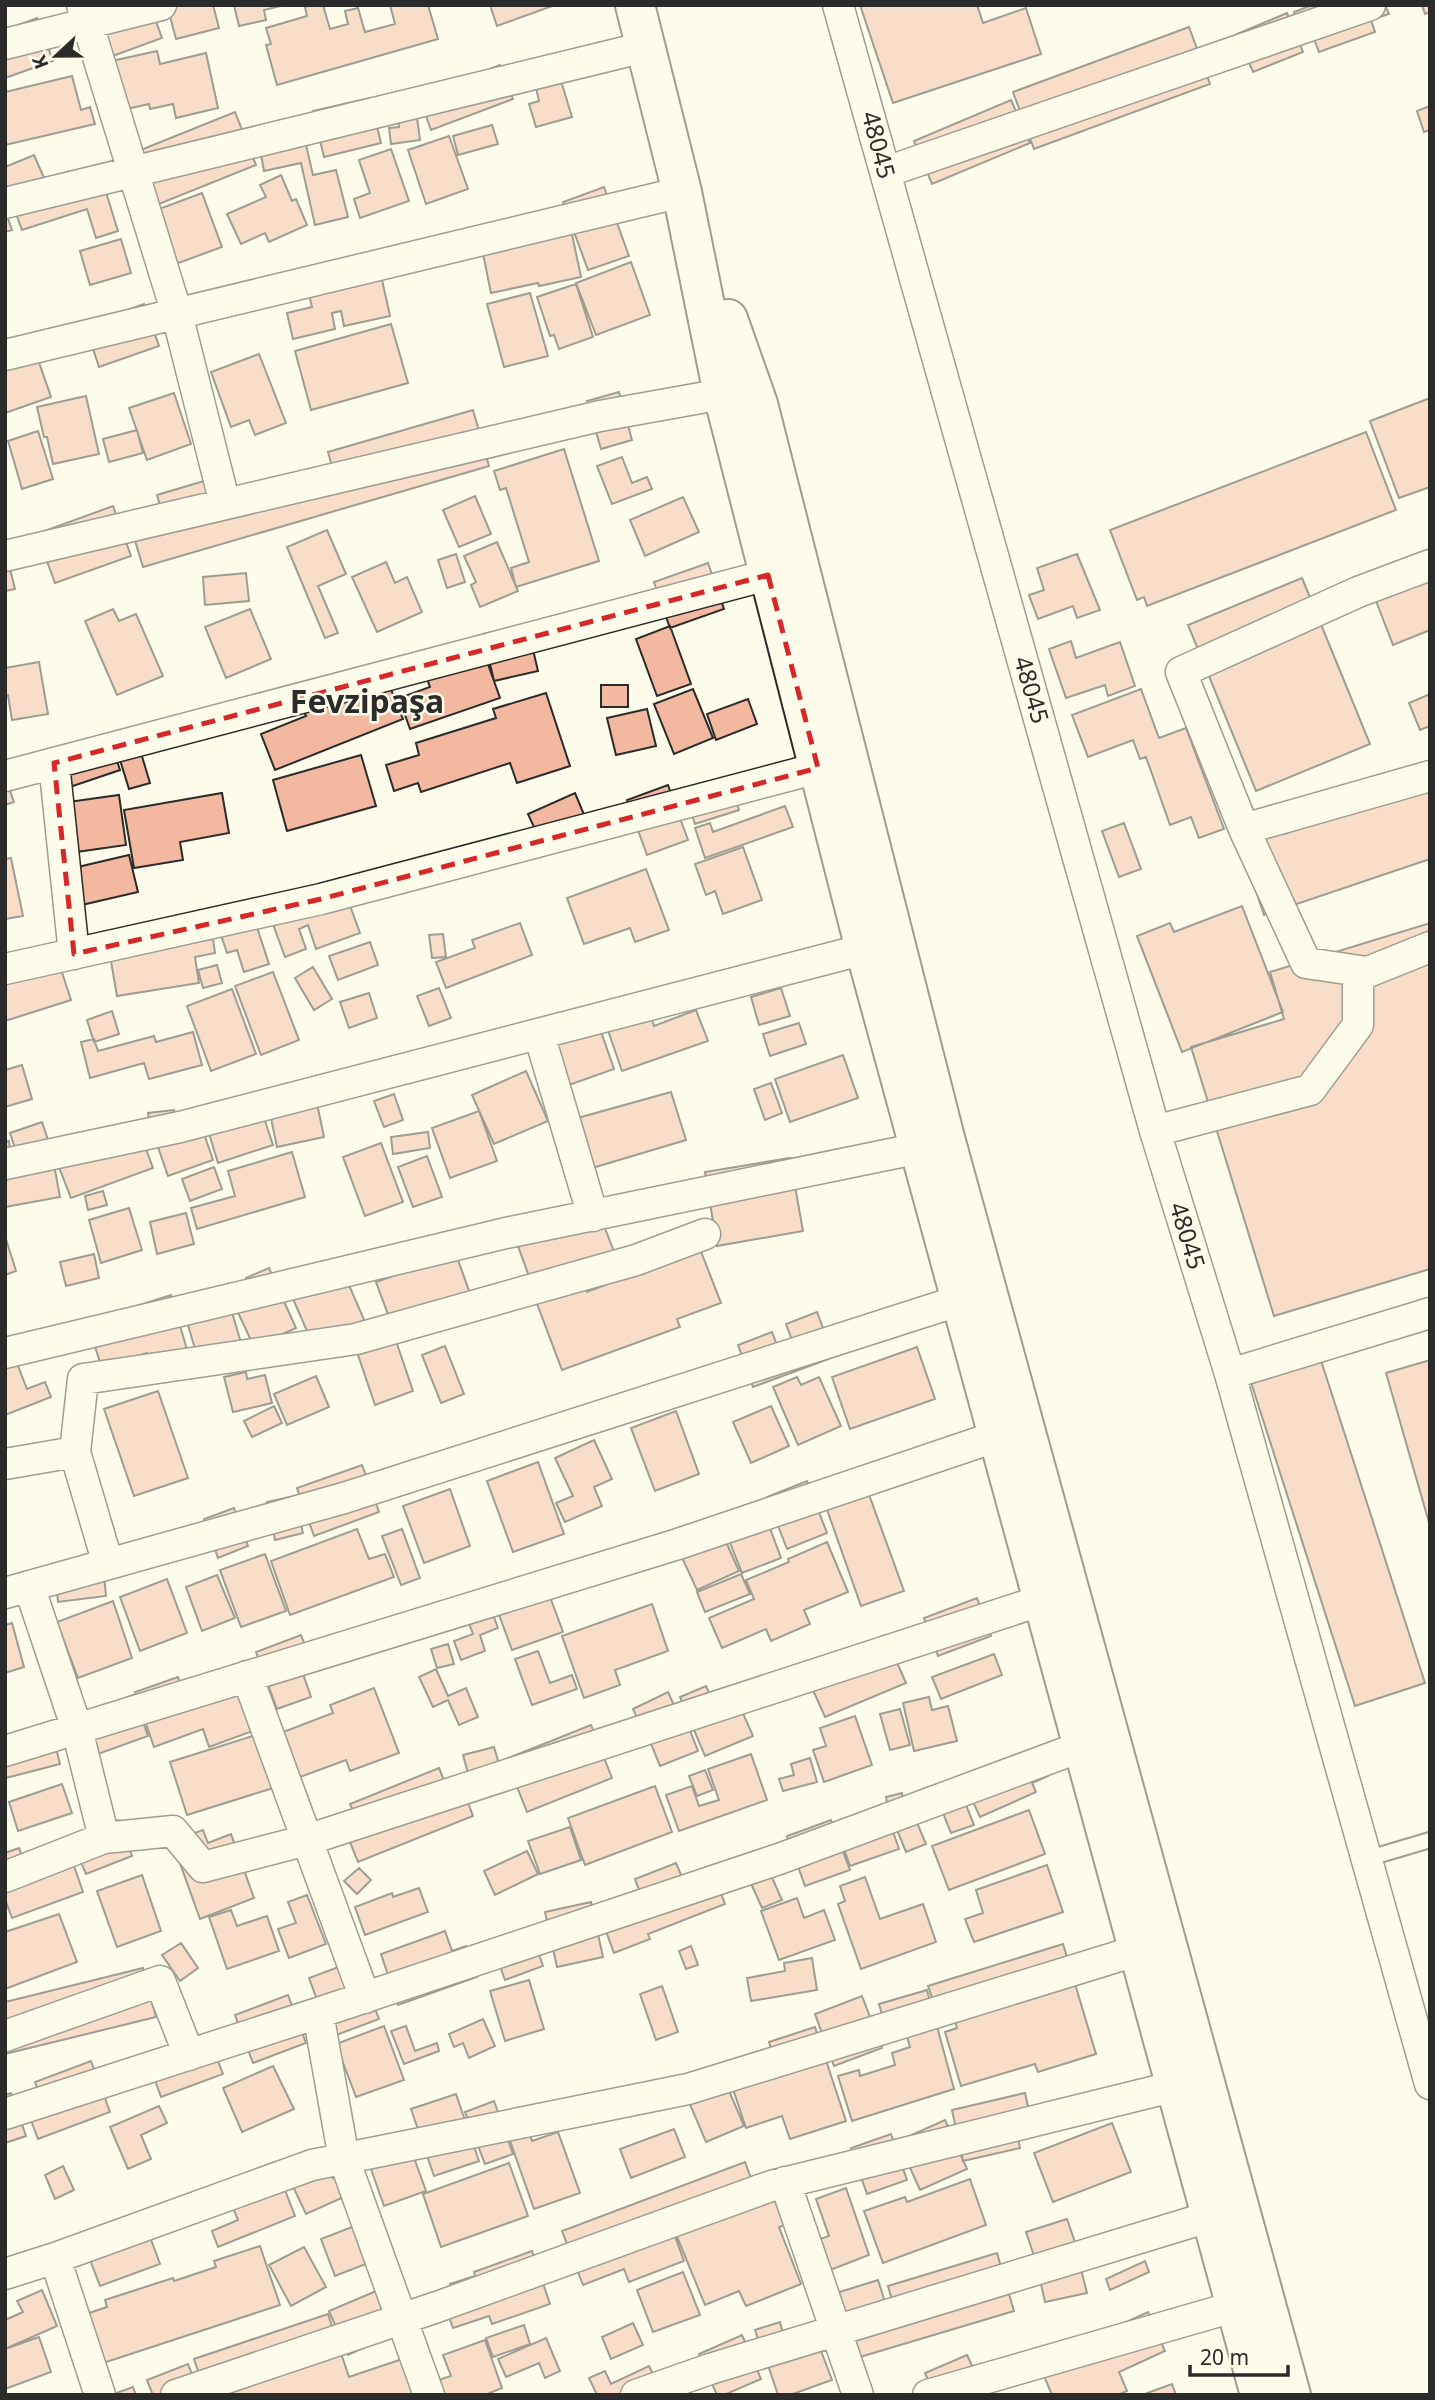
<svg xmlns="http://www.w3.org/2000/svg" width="1435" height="2400" font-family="'Noto Sans',sans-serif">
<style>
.building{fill:#f2b8a0;stroke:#2b2b2b;stroke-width:2}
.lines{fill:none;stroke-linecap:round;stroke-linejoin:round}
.service-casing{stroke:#2b2b2b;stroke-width:18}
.minor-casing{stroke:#2b2b2b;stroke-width:33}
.secondary-casing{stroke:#2b2b2b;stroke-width:42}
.service{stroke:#fdfbea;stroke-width:14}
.minor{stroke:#fdfbea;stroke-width:30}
.secondary{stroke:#fdfbea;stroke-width:38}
.marked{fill:none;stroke:#d62828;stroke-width:5;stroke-dasharray:14 9;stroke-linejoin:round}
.labels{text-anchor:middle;stroke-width:5;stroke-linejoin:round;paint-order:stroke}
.street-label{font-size:24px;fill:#2b2b2b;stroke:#fdfbea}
.district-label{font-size:32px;font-weight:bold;fill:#2b2b2b;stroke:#fdfbea}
</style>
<rect width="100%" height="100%" fill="#fdfbea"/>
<path class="building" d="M103 5H150L162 38 107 58Z
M167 5H213L219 28 176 39Z
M234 5H285L264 10 266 20 239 26Z
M311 5H323L330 29 348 24 345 11 358 8 365 32 395 24 390 5H428L438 39 277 85 266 45 271 44 266 28 307 16 305 7Z
M490 5H555L497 26Z
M860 5H977L983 23 1026 8 1041 54 893 103Z
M1312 5H1385L1389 14 1371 20 1375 32 1319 52 1309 26 1300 30 1294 12Z
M1422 5H1430V12L1425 14Z
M1287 13 1303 52 1253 72 1237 34Z
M37 18 53 61 5 78V30Z
M1189 27 1210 84 1034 149 1013 92Z
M157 51 160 64 206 53 218 108 176 118 173 104 150 109 149 104 118 111 107 62Z
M530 60 532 68 555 61 572 117 536 127 529 104 539 101 536 88 509 66Z
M500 65 513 99 431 130 419 96Z
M72 76 81 110 90 107 95 124 5 145V92Z
M414 95 420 140 391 144 389 128 399 127 395 98Z
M370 98 381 143 324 157 313 111Z
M1011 100 1030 143 932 184 914 141Z
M1430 106V130L1424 132 1417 111Z
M235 112 256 165 159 204 138 151Z
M492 125 498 144 458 155 453 136Z
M449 136 468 189 426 204 408 150Z
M306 145 313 175 336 170 348 217 315 225 301 163 264 171 261 155Z
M391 149 409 201 360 218 354 199 370 193 359 160Z
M34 155 49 189 5 203V167Z
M100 173 118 231 96 238 87 209 22 230 15 211Z
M281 175 292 201 296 199 307 225 269 242 265 233 241 244 227 214 266 197 260 185Z
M604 187 629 256 588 270 563 202Z
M202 193 222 247 170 266 151 212Z
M5 210 12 230 5 232Z
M569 220 581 277 539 286 538 283 491 293 480 239Z
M121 239 131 273 90 285 80 251Z
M631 262 650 315 596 335 576 283Z
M379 266 390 316 344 326 341 311 332 313 335 329 293 339 287 313 312 307 306 282Z
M576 284 593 337 559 349 554 335 550 336 537 297Z
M530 293 548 356 504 367 487 304Z
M144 304 159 346 99 367 85 325Z
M391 324 408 383 311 410 295 351Z
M33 345 51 397 5 413V355Z
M259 354 286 423 255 435 249 420 231 427 211 372Z
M619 392 632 440 601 449 587 401Z
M174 393 191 444 147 460 129 408Z
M86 396 99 454 53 464 47 437H44L37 407Z
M1430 398V487L1399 498 1370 421Z
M473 410 489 466 143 567 128 518 161 509 157 495 204 481 210 501 332 466 328 452Z
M137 430 143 453 109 462 103 439Z
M38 431 53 479 22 489 8 441Z
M1366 432 1396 510 1147 606 1144 597 1137 600 1110 530Z
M564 449 599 561 516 587 511 568 529 562 506 488 500 490 494 471Z
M622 457 632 483 647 477 652 489 612 504 597 466Z
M475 496 491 534 459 547 443 510Z
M683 497 699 532 645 556 630 520Z
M113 506 131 556 55 583 45 556 31 536Z
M327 530 346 574 318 586 338 633 325 638 287 547Z
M497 542 518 591 480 607 471 585 476 582 464 556Z
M5 548 15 589 5 591Z
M1430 549V630L1393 645 1366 575Z
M456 554 465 582 447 588 438 560Z
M1077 554 1100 610 1077 618 1073 606 1038 619 1029 595 1044 590 1037 568Z
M386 562 395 583 407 577 422 612 377 632 352 577Z
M708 563 724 609 670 628 654 582Z
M246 573 249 601 205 605 203 577Z
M1302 578 1370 744 1256 791 1188 625Z
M113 609 119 621 136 614 163 676 117 695 85 621Z
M250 609 271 659 226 678 205 627Z
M527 624 538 671 494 681 483 634Z
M670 626 691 684 657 696 636 639Z
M1071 641 1076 658 1120 642 1135 686 1108 696 1105 685 1066 698 1049 649Z
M484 653 500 698 410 729 399 698 430 687 425 673Z
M39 662 48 714 12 720 8 695 5 696V668Z
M601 685H628V707H601Z
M390 687 403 719 275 770 261 734 306 716 298 698 359 692 361 698Z
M693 689 713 738 674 754 654 704Z
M1141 689 1159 738 1186 728 1224 829 1199 838 1191 817 1170 825 1146 757 1140 759 1133 740 1088 757 1072 715Z
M546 693 570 766 517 783 510 763 421 792 418 783 394 791 386 765 419 755 416 743 496 718 493 709Z
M1430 694V726L1420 730 1409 703Z
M748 699 757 724 716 740 707 714Z
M647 709 656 746 616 755 607 718Z
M114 752 120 770 70 787 64 769Z
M141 753 150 783 129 789 120 760Z
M361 755 376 806 287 831 273 780Z
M5 777 14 802 5 805Z
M728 779 739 810 695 824 685 794Z
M668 785 688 840 647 855 627 800Z
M1430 785V859L1264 915 1236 832 1279 818 1284 834Z
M222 793 229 833 180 842 183 860 134 868 124 810Z
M575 793 590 829 544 849 528 814Z
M119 795 126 845 69 853 61 803Z
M785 806 793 827 705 858 695 828 710 823 713 832Z
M1124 823 1141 869 1119 877 1102 831Z
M743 847 762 900 723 914 715 891 706 895 695 864Z
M129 855 138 892 73 907 65 870Z
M11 858 23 916 5 919V859Z
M646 869 669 930 635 942 630 928 584 944 567 898Z
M340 878 360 933 316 949 308 925 299 929 306 949 285 957 266 905Z
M1242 906 1283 1012 1182 1052 1137 936 1170 923 1174 932Z
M254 918 269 964 244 972 237 950 227 953 219 929Z
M520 923 532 955 446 988 436 962 475 948 472 940Z
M1430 923V1269L1274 1316 1191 1047 1284 1019 1270 972Z
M443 934 446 957 432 958 429 935Z
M107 938 151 949 213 939 215 953 195 957 199 983 117 996Z
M370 942 378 965 338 980 329 956Z
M59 963 71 1000 5 1021V981Z
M217 965 222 983 203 988 198 970Z
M313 967 332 999 314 1010 295 978Z
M273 972 299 1040 261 1055 235 986Z
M439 988 451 1018 429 1026 417 996Z
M781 988 790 1016 759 1025 751 997Z
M232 989 256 1054 211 1071 187 1006Z
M369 993 377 1018 349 1028 340 1002Z
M644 998 654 1026 696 1010 708 1041 622 1071 602 1013Z
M112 1011 119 1034 94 1042 87 1020Z
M799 1023 806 1044 770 1056 763 1034Z
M547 1025 599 1026 614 1069 569 1085Z
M193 1032 202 1065 149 1079 144 1063 90 1078 81 1042 94 1039 98 1051 154 1036 156 1042Z
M843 1055 858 1098 790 1122 775 1079Z
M22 1065 32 1099 5 1107V1070Z
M526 1071 548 1121 494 1144 472 1095Z
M771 1083 782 1113 765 1120 754 1089Z
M671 1092 686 1140 589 1169 574 1119Z
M315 1094 324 1137 277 1147 268 1104Z
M394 1094 403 1120 384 1127 374 1101Z
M261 1109 273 1145 218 1163 207 1127Z
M174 1110 177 1133 151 1137 148 1113Z
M479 1111 497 1161 450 1178 432 1128Z
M42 1122 50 1146 18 1158 10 1133Z
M202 1128 213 1160 168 1176 157 1144Z
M428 1132 430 1148 393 1154 391 1137Z
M140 1133 153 1168 71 1198 55 1157Z
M9 1141 12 1162 52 1154 60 1197 5 1207V1142Z
M381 1143 403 1202 365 1216 343 1157Z
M292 1152 305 1197 197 1229 191 1208 235 1196 228 1171Z
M427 1156 442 1197 413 1207 398 1167Z
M790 1158 803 1231 717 1246 705 1172Z
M214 1167 222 1189 190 1201 182 1179Z
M103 1191 107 1205 88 1210 85 1196Z
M596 1205 618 1262 535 1293 514 1235Z
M129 1208 142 1250 101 1263 89 1220Z
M186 1213 194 1244 157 1254 150 1222Z
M5 1236 16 1271 5 1275Z
M700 1249 721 1303 677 1319 680 1327 562 1370 536 1301 584 1283 587 1292Z
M94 1254 99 1278 66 1286 60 1262Z
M456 1254 474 1305 395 1333 376 1282Z
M339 1262 365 1322 313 1345 287 1285Z
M269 1268 296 1328 254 1347 235 1306 255 1297 246 1278Z
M171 1295 193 1370 156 1382 147 1353 102 1368 90 1332 67 1328Z
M229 1302 244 1353 200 1366 185 1315Z
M817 1312 834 1357 753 1387 738 1345 772 1332 784 1364 799 1359 786 1324Z
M393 1332 413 1391 375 1405 355 1346Z
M445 1346 464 1394 441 1403 422 1355Z
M917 1347 935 1399 850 1429 832 1377Z
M1317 1348 1425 1683 1355 1706 1247 1370Z
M1430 1360V1526L1386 1373Z
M16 1361 27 1389 45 1382 51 1397 5 1415V1365Z
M246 1372 247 1379 265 1375 272 1403 233 1412 224 1377Z
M316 1376 329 1407 287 1425 274 1394Z
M797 1377 801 1385 819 1377 841 1426 798 1445 773 1387Z
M158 1391 188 1478 134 1496 104 1409Z
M274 1406 282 1423 252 1437 244 1421Z
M771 1406 789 1446 751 1463 733 1422Z
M676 1411 699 1474 655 1491 631 1428Z
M594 1440 612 1479 594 1487 602 1506 565 1522 556 1503 573 1496 555 1458Z
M538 1462 564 1534 513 1552 487 1481Z
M362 1465 379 1512 314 1536 297 1488Z
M807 1481 827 1533 787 1549 767 1497Z
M450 1489 470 1546 424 1563 403 1506Z
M867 1489 904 1591 861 1606 825 1504Z
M295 1496 303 1533 275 1540 267 1502Z
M761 1504 781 1558 742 1573 721 1520Z
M234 1508 248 1546 218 1558 204 1519Z
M719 1526 739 1571 697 1590 676 1545Z
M357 1529 369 1559 385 1554 394 1577 290 1615 271 1561Z
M402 1529 420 1578 401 1585 382 1536Z
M827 1542 848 1592 804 1610 810 1624 771 1641 766 1629 722 1648 709 1618 754 1599 746 1580 789 1562 788 1559Z
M265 1554 286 1611 241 1627 220 1570Z
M741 1574 750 1594 705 1612 697 1592Z
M104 1575 106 1596 58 1602 56 1581Z
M217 1575 235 1618 202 1631 186 1587Z
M542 1575 563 1632 512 1650 491 1593Z
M167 1579 187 1633 140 1651 120 1597Z
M977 1598 991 1636 938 1656 924 1618Z
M113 1601 132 1658 78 1678 57 1622Z
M489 1604 498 1628 480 1635 485 1651 461 1660 454 1641 473 1634 465 1613Z
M652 1604 668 1651 615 1670 620 1685 584 1698 562 1636Z
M12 1623 24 1667 5 1673V1625Z
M301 1635 311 1661 300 1665 311 1697 277 1709 256 1652Z
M885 1635 906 1683 825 1717 804 1670Z
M448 1644 454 1664 437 1668 431 1649Z
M538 1651 550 1683 572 1675 577 1689 532 1705 515 1659Z
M994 1654 1002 1675 941 1699 932 1677Z
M237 1669 258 1729 209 1747 203 1729 154 1747 135 1692 178 1677 188 1705Z
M436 1669 448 1696 466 1688 478 1717 459 1725 448 1700 433 1707 419 1677Z
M706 1686 721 1720 742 1711 753 1736 705 1756 680 1697Z
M374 1688 399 1753 350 1771 346 1760 300 1777 283 1732 333 1713 330 1705Z
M668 1692 677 1712 642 1728 633 1709Z
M133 1695 148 1736 98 1754 84 1713Z
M929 1697 932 1710 948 1706 957 1741 914 1751 903 1703Z
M900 1709 910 1745 890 1750 880 1714Z
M683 1713 698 1751 660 1766 645 1729Z
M855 1716 872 1765 824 1782 813 1750 826 1746 820 1728Z
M591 1725 612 1778 527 1812 506 1759Z
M256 1735 273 1788 187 1815 170 1762Z
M53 1736 60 1764 6 1778 5 1748Z
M494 1747 499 1764 468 1773 463 1755Z
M1036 1748 1048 1776 1032 1783 1036 1792 980 1817 963 1780Z
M751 1754 767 1800 679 1831 666 1795 692 1786 699 1806 719 1800 708 1769Z
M810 1758 817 1782 783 1791 779 1779 794 1775 791 1764Z
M439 1768 446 1785 459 1779 473 1816 358 1862 346 1832 360 1826 350 1804Z
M705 1770 713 1790 697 1796 689 1776Z
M62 1784 72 1813 18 1831 9 1802Z
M655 1786 672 1832 585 1865 568 1818Z
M902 1793 906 1815 890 1819 886 1797Z
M964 1800 974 1825 951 1833 941 1808Z
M1029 1810 1045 1854 949 1890 932 1846Z
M915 1818 926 1844 906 1852 895 1825Z
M118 1820 132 1856 86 1874 71 1838Z
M831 1820 850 1870 805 1886 787 1836Z
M889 1820 899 1849 850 1866 840 1838Z
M570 1827 581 1860 540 1874 528 1841Z
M203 1830 208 1843 231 1834 254 1898 200 1919 172 1841Z
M19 1848 30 1875 5 1884V1853Z
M527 1851 538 1874 495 1895 484 1871Z
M676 1863 687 1889 715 1878 725 1904 648 1934 650 1939 614 1953 597 1907 639 1890 635 1879Z
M1047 1865 1063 1912 974 1942 965 1919 983 1913 976 1890Z
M74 1866 83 1892 12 1918 5 1899V1891Z
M359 1868 371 1880 357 1894 344 1881Z
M769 1871 782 1900 762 1908 749 1879Z
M142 1875 161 1931 117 1947 97 1891Z
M865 1877 880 1919 923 1904 936 1942 861 1969 838 1904 845 1901 840 1886Z
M419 1888 428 1912 365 1935 355 1907 392 1893 393 1897Z
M307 1895 326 1944 289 1958 278 1929 296 1923 288 1902Z
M797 1898 804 1918 824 1910 835 1940 779 1960 761 1911Z
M591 1902 603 1957 557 1967 545 1912Z
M231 1910 237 1926 267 1916 279 1951 227 1969 209 1917Z
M59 1914 77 1962 5 1989V1932Z
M529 1927 543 1966 505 1980 491 1941Z
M445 1931 452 1951 466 1946 477 1977 398 2005 381 1954Z
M181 1943 198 1968 180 1981 162 1955Z
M1063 1944 1096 2054 1038 2072 1035 2064 961 2086 945 2032 957 2028 949 2002 935 2006 928 1986Z
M691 1946 698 1965 686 1969 679 1951Z
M812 1958 817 1990 751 2001 747 1978 785 1971 784 1963Z
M357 1960 379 2019 331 2037 309 1978Z
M143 1968 156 2017 5 2054V2002Z
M529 1980 544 2029 505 2041 490 1991Z
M662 1986 678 2032 656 2040 640 1994Z
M927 1990 954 2089 852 2121 838 2076 859 2070 860 2076 895 2065 892 2053 910 2047 905 2029 888 2035 879 2004Z
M288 1995 306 2043 253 2063 235 2015Z
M862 1996 882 2048 834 2066 815 2014Z
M483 2019 495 2046 469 2058 463 2043 454 2047 449 2034Z
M384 2026 404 2080 356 2097 336 2044Z
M406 2026 415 2051 437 2043 439 2051 404 2064 391 2031Z
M815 2027 846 2121 790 2139 782 2116 746 2128 728 2074 774 2059 769 2042Z
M209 2038 223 2074 161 2097 148 2061Z
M91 2061 110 2112 38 2139 23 2099 39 2093 35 2082Z
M273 2066 294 2109 242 2132 223 2088Z
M724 2079 744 2126 706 2142 686 2095Z
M11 2093 26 2136 5 2143V2095Z
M1025 2093 1033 2129 1017 2133 1020 2148 963 2161 952 2110Z
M456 2094 479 2161 434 2176 411 2109Z
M494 2101 513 2154 485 2164 465 2112Z
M159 2106 167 2123 141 2135 151 2159 128 2169 110 2127Z
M524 2117 532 2141 558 2132 580 2193 534 2209 504 2124Z
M945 2120 967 2169 920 2190 898 2141Z
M1112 2123 1131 2172 1053 2202 1034 2153Z
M674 2129 685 2157 631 2178 620 2149Z
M891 2134 907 2180 867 2194 851 2148Z
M413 2155 426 2191 384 2206 371 2169Z
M274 2162 295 2216 218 2247 212 2231 238 2220 223 2182Z
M326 2162 333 2178 347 2172 355 2192 306 2214 289 2178Z
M745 2162 759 2200 669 2220 684 2261 629 2282 624 2269 583 2285 562 2231Z
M509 2163 528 2216 441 2247 423 2194Z
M63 2166 74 2190 55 2199 45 2175Z
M970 2179 986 2225 883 2263 864 2211 905 2197 907 2202Z
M846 2188 869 2255 820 2274 809 2243 829 2236 816 2199Z
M773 2196 785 2225 779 2227 801 2284 746 2306 739 2291 705 2305 671 2222Z
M1067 2219 1077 2248 1036 2262 1026 2232Z
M357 2225 371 2262 335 2276 321 2239Z
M146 2226 160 2264 100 2286 86 2249Z
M260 2246 280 2305 97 2365 80 2316 107 2307 105 2300 173 2278 174 2281 216 2267 214 2261Z
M304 2247 326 2287 291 2306 269 2265Z
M532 2251 550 2304 492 2324 489 2316 453 2328 444 2303 455 2299 450 2284 475 2276 474 2272Z
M997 2253 1014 2311 850 2360 830 2295 878 2280 885 2302 892 2300 888 2286Z
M1078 2257 1087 2293 1045 2302 1037 2266Z
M1145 2261 1149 2272 1110 2290 1106 2279Z
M683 2272 700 2315 653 2332 637 2290Z
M42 2290 57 2326 5 2349V2320L23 2312 17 2301Z
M376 2291 387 2315 383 2339 348 2355 329 2311Z
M1148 2312 1165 2351 1119 2372 1127 2391 1118 2395H1052L1038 2362Z
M328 2314 349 2377 408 2357 421 2395H206L194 2359Z
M780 2322 785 2341 761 2348 755 2330Z
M633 2323 643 2345 611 2359 602 2337Z
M524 2325 530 2344 493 2357 486 2338Z
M742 2335 761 2379 724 2395H717L699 2354Z
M39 2337 51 2372 5 2389V2349Z
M546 2338 560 2371 545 2378 539 2363 506 2377 498 2359Z
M485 2340 502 2388 485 2395H441L436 2381 451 2376 443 2355Z
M818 2343 832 2380 790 2395H778L767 2362Z
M967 2355 974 2370 932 2389 925 2373Z
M188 2364 200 2395H153L147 2380Z
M649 2366 663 2395H597L589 2378 605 2371 611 2384Z
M1172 2384 1176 2395H1142Z
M133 2387 136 2395H111Z"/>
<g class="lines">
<defs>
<path id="service" d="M1366 1859 1430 1840"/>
<path id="minor" d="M82 5 177 314 225 504
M838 5 1155 1131 1230 1374 1430 2084
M5 44 161 5
M886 172 1370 5
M5 203 645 47
M5 355 682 192
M5 556 600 416 723 394
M54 763 74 954
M5 776 768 575
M1244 829 1430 776
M5 969 321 899 818 768
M1367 972 1306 963 1244 829 1181 672 1358 592 1430 565
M539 1034 593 1216
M1155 1131 1310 1090 1358 1025V976L1430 947
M5 1164 180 1127 865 949
M5 1353 506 1233 920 1148
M1230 1374 1430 1313
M5 1464 75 1452
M108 1564 75 1452 83 1379 356 1339 636 1260 705 1234
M29 1586 77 1729 104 1838
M5 1593 344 1498 961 1300
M247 1676 365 1998
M5 1751 678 1544 998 1436
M5 1877 104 1838 173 1831 203 1867 307 1840 1043 1600
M318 2013 344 2159 429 2395
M5 2036 160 1981 189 2055
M5 2114 318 2013 779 1859 1083 1746
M785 2182 858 2395
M55 2258 100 2395
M5 2274 55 2258 312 2165 688 2089 1139 1950
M176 2395 437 2307 771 2186 1176 2086
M636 2395 710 2369 1212 2216
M928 2395 1237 2306"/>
<path id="secondary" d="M635 5 682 192 723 394 865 949 1260 2395
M728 319 758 404 945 1138 1291 2395"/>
</defs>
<use href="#service" class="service-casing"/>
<use href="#minor" class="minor-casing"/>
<use href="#secondary" class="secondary-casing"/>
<use href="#service" class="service"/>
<use href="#minor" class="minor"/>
<use href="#secondary" class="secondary"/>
</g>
<path d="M0 0H1435V2400H0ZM768 575 818 768 321 899 74 954 54 763Z" fill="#fdfbea" fill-opacity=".55" fill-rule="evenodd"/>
<path class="marked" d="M768 575 818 768 321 899 74 954 54 763Z"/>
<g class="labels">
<g class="street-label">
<text transform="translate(878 145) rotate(75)" y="8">48045</text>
<text transform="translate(1031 690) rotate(74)" y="8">48045</text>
<text transform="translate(1187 1236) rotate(73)" y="8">48045</text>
</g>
<g class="district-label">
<text x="367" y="713">Fevzipaşa</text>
</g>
</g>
<rect width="1435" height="2400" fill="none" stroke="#2b2b2b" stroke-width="14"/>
<g transform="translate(56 56) rotate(248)" stroke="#fdfbea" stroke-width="5" paint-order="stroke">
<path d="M0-5L12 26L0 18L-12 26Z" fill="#2b2b2b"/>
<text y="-10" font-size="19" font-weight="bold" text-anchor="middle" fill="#2b2b2b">K</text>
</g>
<path d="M1190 2365v10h98v-10" fill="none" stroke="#2b2b2b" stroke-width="3.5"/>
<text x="1200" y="2365" font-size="21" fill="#2b2b2b" stroke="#fdfbea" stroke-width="5" paint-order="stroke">20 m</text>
</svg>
